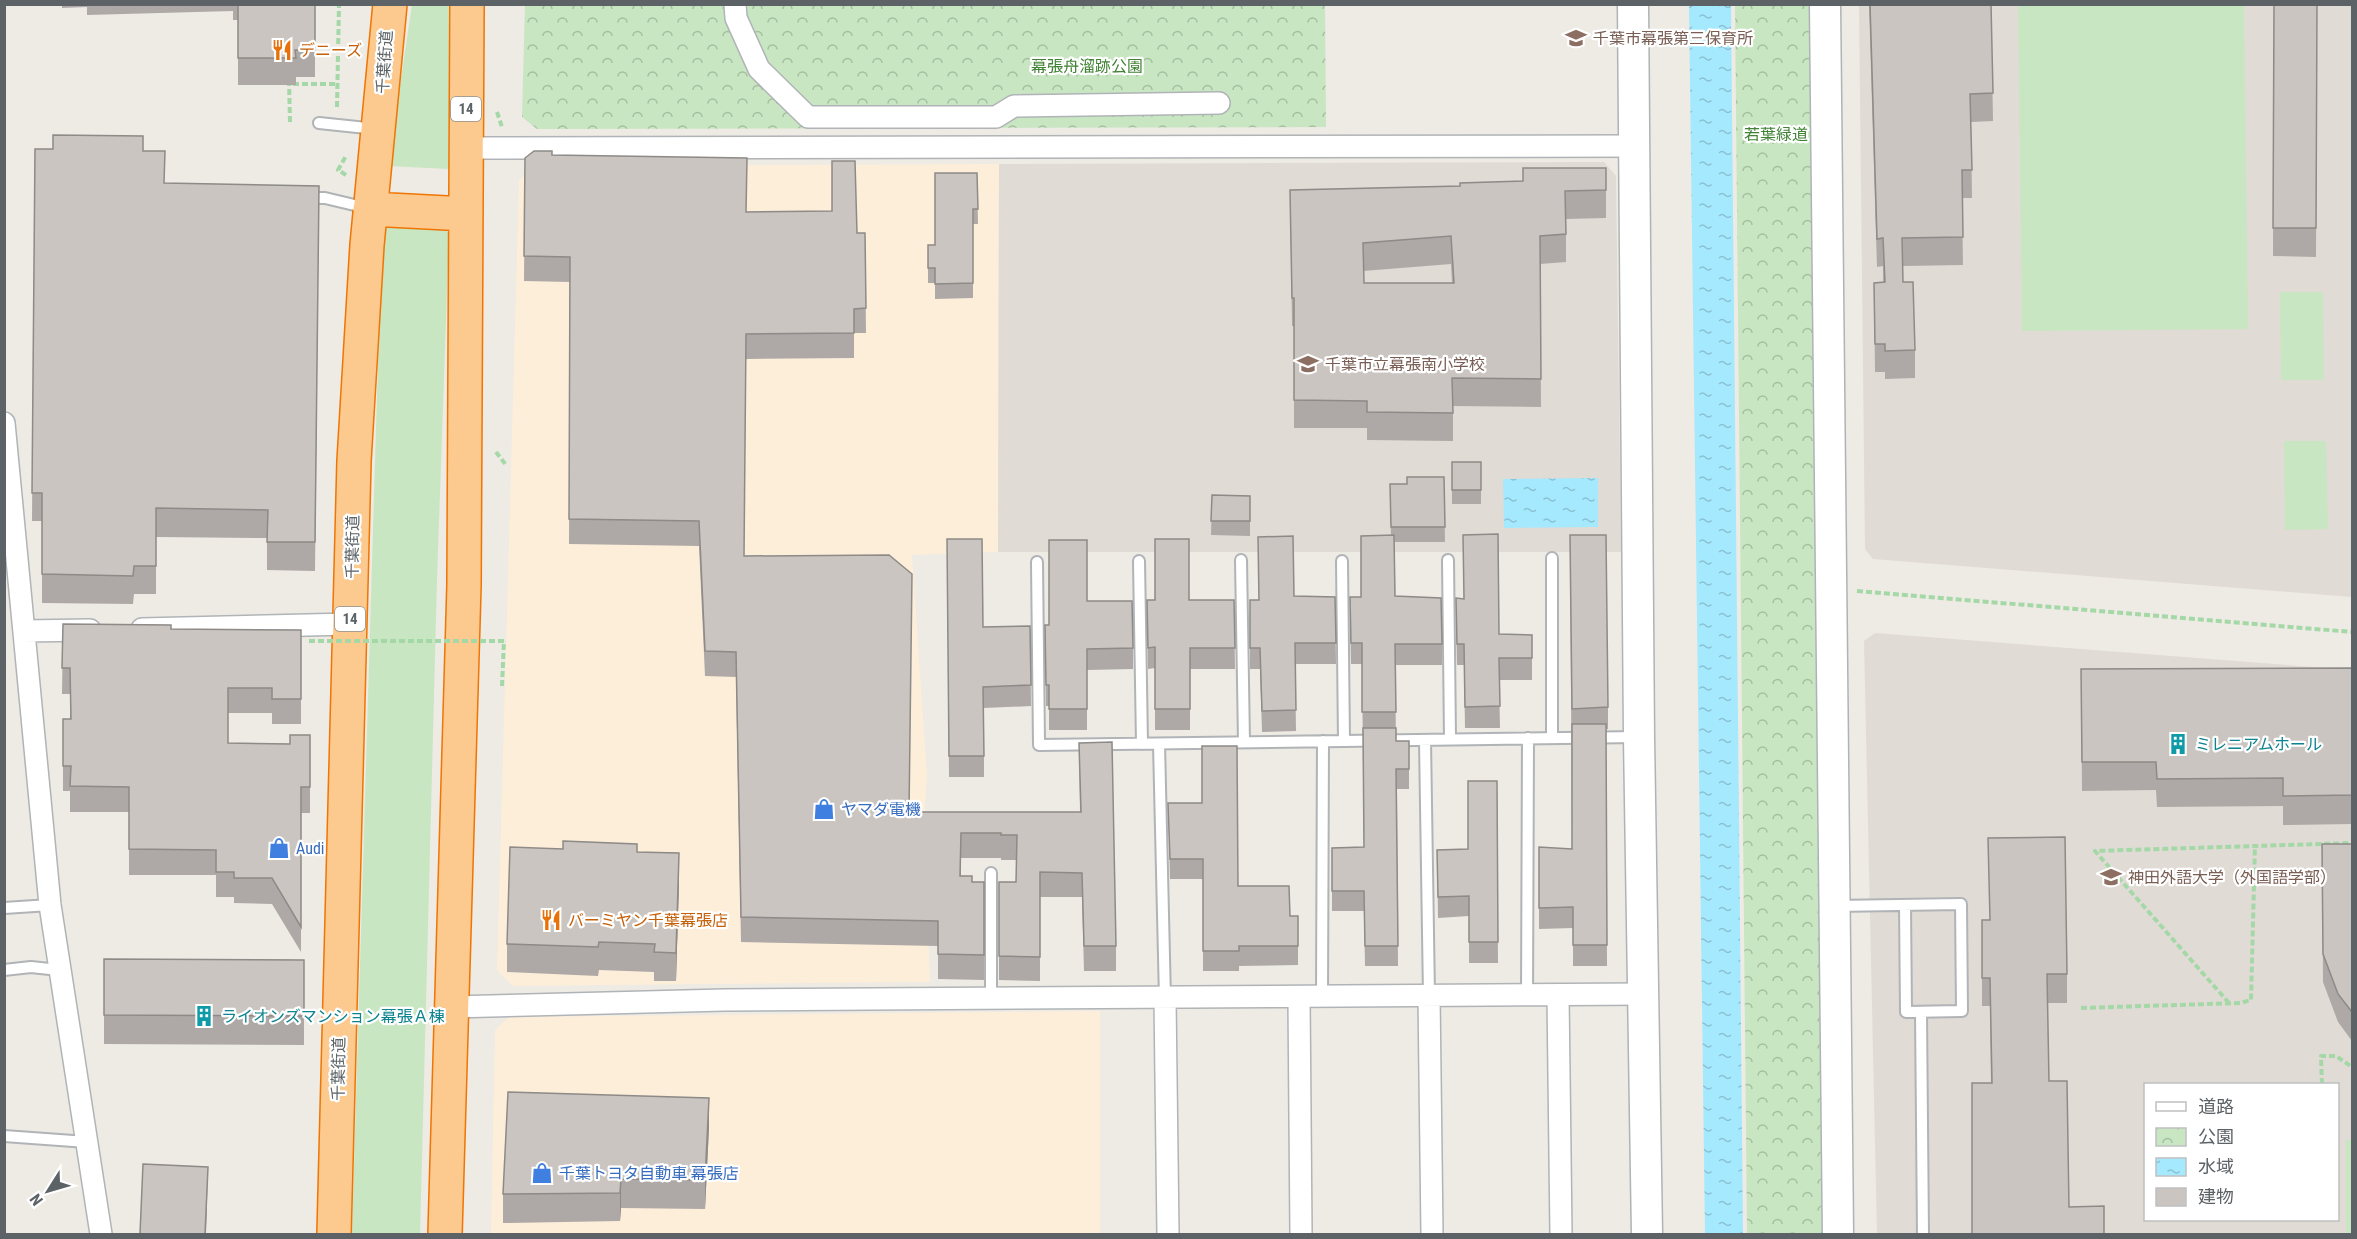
<svg xmlns="http://www.w3.org/2000/svg" width="2357" height="1239" font-family="'Roboto Condensed','Noto Sans JP',sans-serif">
<style>
.commercial{fill:#fdeeda}
.education{fill:#e1dbd5;fill-rule:evenodd}
.grass{fill:#c8e6c1}
.park{fill:url(#park-crowns)}
.water{fill:url(#water-ripples)}
.lines{fill:none;stroke-linecap:round;stroke-linejoin:round}
.lane-casing{stroke:#b0b4b7;stroke-width:14}
.street-casing{stroke:#b0b4b7;stroke-width:24}
.secondary-casing{stroke:#afb3b7;stroke-width:33}
.highway-casing{stroke:#f07503;stroke-width:36}
.path{stroke:#a4d8a7;stroke-width:4;stroke-dasharray:6 3;stroke-linecap:butt}
.lane{stroke:#fff;stroke-width:10}
.street{stroke:#fff;stroke-width:21}
.secondary{stroke:#fff;stroke-width:30}
.highway{stroke:#fcc98e;stroke-width:33}
.path-bridge{stroke:#a4d8a7;stroke-width:4;stroke-dasharray:6 3;stroke-linecap:butt}
.wall{fill:#aea9a6;fill-rule:evenodd}
.shaded-wall{fill:#8d8a87}
.building{fill:#cac5c1;stroke:#8d8a87;stroke-width:1.5;fill-rule:evenodd}
.labels{text-anchor:middle;stroke-width:4.5;stroke-linejoin:round;paint-order:stroke}
.shield{fill:#fff;stroke:#8d9193;stroke-width:1.5}
.shield-label{font-size:15px;font-weight:bold;fill:#5c6265}
.education-label{font-size:16px;fill:#785e54;stroke:#fff;text-anchor:start}
.food-label{font-size:16px;fill:#c56008;stroke:#fff;text-anchor:start}
.street-label{font-size:16px;fill:#5c6265;stroke:#fff}
.park-label{font-size:16px;fill:#418335;stroke:#fff}
.culture-label{font-size:16px;fill:#0d838f;stroke:#fff;text-anchor:start}
.shop-label{font-size:16px;fill:#366cbe;stroke:#fff;text-anchor:start}
</style>
<defs>
<pattern id="park-crowns" width="20" height="18" patternUnits="userSpaceOnUse" patternTransform="scale(1.5)"><rect width="20" height="18" fill="#c8e6c1"/><path d="M2 6a3 3 0 1 1 6 0M12 15a3 3 0 1 1 6 0" fill="none" stroke="#a6bea0"/></pattern>
<pattern id="water-ripples" width="26" height="14" patternUnits="userSpaceOnUse" patternTransform="scale(1.5)"><rect width="26" height="14" fill="#a5e9fe"/><path d="M2 4q2-2 4 0t4 0M15 11q2-2 4 0t4 0" fill="none" stroke="#8ac0d1"/></pattern>
</defs>
<rect width="100%" height="100%" fill="#eeeae4"/>
<path class="commercial" d="M999 164 998 552 912 555 927 777 924 819 930 982 512 986 497 970 519 181 534 166Z
M1100 1011V1234H491L495 1030 509 1017Z"/>
<path class="education" d="M1859 5H2352V597L1873 559 1865 549Z
M1604 162 1616 176 1621 552H998L999 164Z
M1875 633 2352 670V1234H1877L1864 641ZM2146 1084H2338V1220H2146Z"/>
<path class="grass" d="M412 5H450L449 169 388 166Z
M2018 5H2244L2248 329 2022 331Z
M386 227 446 230 449 233 437 579 420 1234H352L382 229Z
M2280 292H2323L2324 380H2281Z
M2284 441H2326L2328 529 2285 530Z
M2346 1140H2352V1234H2346Z"/>
<path class="park" d="M525 5H1325L1326 127 537 129 522 117Z
M1735 5H1814L1826 1234H1747Z"/>
<path class="water" d="M1689 5H1731L1743 1234H1705Z
M1598 478V527L1504 528 1503 479Z"/>
<g class="lines">
<defs>
<path id="lane" d="M319 123 376 129
M305 198H325L367 208
M1241 560 1244 742
M1448 560 1450 739
M1139 561 1142 744
M1342 561 1344 741
M1037 562 1039 745 1639 737
M1552 738V558
M1425 740 1429 996
M1159 744 1165 999
M991 873V999
M1835 906C1877 905 1919 905 1961 904L1962 1011 1906 1012 1905 905
M4 908 50 905
M4 970 31 967 59 970
M1527 996 1528 738
M1322 997 1323 741
M1921 1012 1923 1234
M4 1136 87 1142"/>
<path id="street" d="M735 4 736 18 759 69 808 117H996L1014 106 1219 103
M466 148 1634 146
M4 423 50 905 101 1234
M142 629 350 624
M24 631 90 630
M1558 995 1561 1234
M1429 996 1432 1234
M1299 998 1301 1234
M1165 999 1168 1234
M452 1007 724 1000 1644 994"/>
<path id="secondary" d="M1633 4 1639 737 1647 1234
M1825 4 1838 1234"/>
<path id="highway" d="M370 209 466 214
M334 1234 354 461 367 245 390 4
M445 1234 464 585 467 4"/>
</defs>
<use href="#lane" class="lane-casing"/>
<use href="#street" class="street-casing"/>
<use href="#secondary" class="secondary-casing"/>
<use href="#highway" class="highway-casing"/>
<path class="path" d="M289 80 290 122
M293 84H337
M337 107 339 4
M497 112 502 127
M346 175 338 170 346 156
M496 452 506 465
M1857 591 2352 632
M502 686 504 641
M2229 1003 2095 851 2352 843
M2081 1008 2240 1003 2251 1000 2255 845
M2322 1084 2321 1056H2336L2352 1067"/>
<use href="#lane" class="lane"/>
<use href="#street" class="street"/>
<use href="#secondary" class="secondary"/>
<use href="#highway" class="highway"/>
<path class="path-bridge" d="M309 641H504"/>
</g>
<path class="wall" d="M62 4H315V77H296V85H238V20H233V11L87 15V7L62 8Z
M1869 4H1991L1993 121 1971 122 1972 198H1962L1963 265 1903 266V282L1915 350V378L1885 379V372H1875L1874 283 1883 282V266L1877 267Z
M2274 4H2317L2316 257 2273 256Z
M35 149 143 151 165 183 319 186 315 571 267 570V538L156 537V594H134L133 604 42 603V521H32Z
M552 155 747 212 857 233H865L866 333H854V358L746 359 744 556 909 812H1080L1079 743 1116 946V971H1084L1082 897H1040V981L999 980V882H1016L1017 860H1001V858H961V876L972 882H984V980L938 979V946L741 942 736 677 705 676 699 546 569 544 570 282 524 281 525 158Z
M1606 168V218L1566 219V262L1540 264 1541 407 1453 406V441L1367 440V428H1294V326H1292L1290 190 1460 186 1523 181ZM1451 264 1452 283H1364L1363 271Z
M977 173 978 224H973V298L935 299V283H928V245H935Z
M1452 462H1481V504H1452Z
M1444 477 1445 542H1394L1395 596 1442 644V665H1395L1396 741H1409V789H1397L1398 966H1365L1364 911H1332V848L1364 847 1362 664H1351L1350 618 1391 536 1390 484H1407Z
M1212 495 1250 496V536L1211 535Z
M1570 535 1608 707V729H1606L1607 966H1573V928L1539 929V847L1572 849Z
M947 539 983 627 1030 626 1031 706 984 708V777H949Z
M1294 596 1335 597 1336 664H1295L1296 731 1262 732 1260 669H1250V600H1259Z
M1147 600H1234L1235 669H1190V730H1155V668L1148 669Z
M1087 601 1133 648V669L1087 670V730H1049V706H1046L1045 625H1049Z
M1456 620 1499 634 1532 635V680H1499L1500 728H1465L1464 665H1457Z
M63 624 171 629 301 630V724H272V713H228V743L290 744 310 735V813H301V952L272 904 234 903V897H216V875H129V812H70V791H63V719H70V694H62Z
M2352 668V824L2283 825V806L2157 807 2156 790 2082 791 2081 669Z
M1497 781 1498 963H1469V916L1438 918 1437 850 1468 849Z
M1168 803 1238 886 1290 916H1298V965L1239 966V971H1203V879H1170Z
M2322 844H2352V1041L2338 1022 2323 982Z
M637 852 679 881 676 981H654V972L599 970 598 976 507 972V944Z
M1982 920 2067 974V1003H2048L1972 1234 1991 1083 1990 1006H1982Z
M104 959 304 960V1045L104 1044Z
M709 1127 705 1209 621 1208 620 1221 503 1223V1194Z"/>
<path class="shaded-wall" d="M679 853V881L676 981V953Z
M709 1098V1127L705 1209V1180Z
M208 1167 206 1234H205Z
M621 1179V1208L620 1221V1193Z"/>
<path class="building" d="M238 4H315V50H295L296 58H238Z
M1870 4H1991L1993 93 1970 94 1972 170H1962L1963 237 1902 238 1903 282H1913L1915 350 1885 351V344H1875L1874 283 1885 282 1883 238 1877 239Z
M2274 4H2317L2316 228H2273Z
M53 135 143 136V151H165L164 183 319 186 315 542H267L268 510 156 508V566H134L133 576 42 574V493H32L35 149H53Z
M534 151H552V155L747 158 746 212 832 211V161H855L857 233H865L866 308 854 309V333L746 334 744 556 889 555 912 574 909 812H1081L1079 743 1112 742 1116 946H1084L1082 873 1040 872V957L999 956V882H1016L1017 835H1001V833H961L960 876H972V882H984V955L938 954V921L741 917 736 652 705 651 699 521 569 519 570 257 524 256 525 158Z
M1523 168H1606V190L1565 191 1566 234 1540 236 1541 379 1452 378 1453 413 1367 412V401L1294 400V298H1292L1290 190 1460 186V183L1523 181ZM1451 236 1454 283H1364L1363 243Z
M935 173H977L978 209H973V283L935 284V268H928V245H935Z
M1452 462H1481V490H1452Z
M1407 477H1444L1445 527H1391L1390 484H1407Z
M1212 495 1250 496V521H1211Z
M1498 534 1499 634 1532 635V658H1499L1500 706 1465 707 1464 644H1457L1456 598 1464 599 1463 535Z
M1394 535 1395 596 1441 598 1442 644H1395L1396 712H1362V643H1351L1350 597H1361V536Z
M1570 535H1606L1608 707 1572 709Z
M1293 536 1294 596 1335 597 1336 643H1295L1296 710 1262 711 1260 648H1250V600H1259L1258 537Z
M947 539H982L983 627 1030 626 1031 685 983 687 984 756H949Z
M1155 539H1189V600H1234L1235 648H1190V709H1155V647L1148 648 1147 600H1155Z
M1049 540H1087V601H1132L1133 648 1087 649V709H1049V685H1046L1045 625H1049Z
M63 624 171 625V629L301 630V699H272V688H228V743L290 744V735H310V787H301V927L272 878H234V872H216V850L129 849V787L70 786 71 766H63V719H71L70 668H62Z
M2352 668V795L2283 796V778L2157 779 2156 762H2082L2081 669Z
M1572 724H1606L1607 945H1573V907L1539 908V847L1572 849Z
M1363 728H1396V741H1409V769H1396L1398 946H1365L1364 891H1332V848L1364 847Z
M1202 746H1237L1238 886H1289L1290 916H1298V946H1239V951H1203V859H1170L1168 803H1202Z
M1468 781H1497L1498 942H1469V896L1438 897 1437 850 1468 849Z
M2065 837 2067 974H2047L2049 1081H2067L2069 1207 2104 1206V1234H1972V1083H1992L1990 978H1982V920H1990L1988 838Z
M563 841 637 844V852L679 853 676 953 654 952 655 944 599 942 598 947 507 944 510 847 563 849Z
M2322 844H2352V1012L2338 994 2323 954Z
M104 959 304 960V1016L104 1015Z
M508 1092 709 1098 705 1180 621 1179 620 1193 503 1194Z
M143 1164 208 1167 205 1234H140Z"/>
<defs>
<symbol id="school-bare" viewBox="-9 -9 18 18"><path d="M0-5L7-2L0 1L-7-2ZM-4 1L0 2.5L4 1V4Q0 6-4 4Z" fill="#8d6e63" stroke="#fff" stroke-width="2.5" paint-order="stroke"/></symbol>
<symbol id="restaurant-bare" viewBox="-9 -9 18 18"><path d="M-5-6h1v4h1v-4h1v4h1v-4h1v5L-1.5 .5V6h-2V.5L-5-1ZM5-6V6H3V1.5H1.5Q1.5-4 5-6Z" fill="#e8710a" stroke="#fff" stroke-width="2.5" paint-order="stroke"/></symbol>
<symbol id="building-bare" viewBox="-9 -9 18 18"><path d="M-4-6H4V6H1V3H-1V6H-4ZM-2.5-4.3h1.7v1.8h-1.7ZM.8-4.3h1.7v1.8H.8ZM-2.5-1h1.7V.8h-1.7ZM.8-1h1.7V.8H.8Z" fill="#0f9aa8" stroke="#fff" stroke-width="2.5" paint-order="stroke"/></symbol>
<symbol id="shop-bare" viewBox="-9 -9 18 18"><path d="M-5-2.5h2.3a2.7 3.5 0 0 1 5.4 0H5L5.5 6h-11ZM-1.5-2.5h3a1.5 2.3 0 0 0-3 0Z" fill="#3f7fe0" stroke="#fff" stroke-width="2.5" paint-order="stroke"/></symbol>
<symbol id="university-bare" viewBox="-9 -9 18 18"><path d="M0-5L7-2L0 1L-7-2ZM-4 1L0 2.5L4 1V4Q0 6-4 4Z" fill="#8d6e63" stroke="#fff" stroke-width="2.5" paint-order="stroke"/></symbol>
</defs>
<g fill-rule="evenodd">
<use href="#school-bare" x="1561" y="23" width="30" height="30"/>
<use href="#restaurant-bare" x="267" y="35" width="30" height="30"/>
<use href="#school-bare" x="1293" y="349" width="30" height="30"/>
<use href="#building-bare" x="2163" y="729" width="30" height="30"/>
<use href="#shop-bare" x="809" y="794" width="30" height="30"/>
<use href="#shop-bare" x="264" y="833" width="30" height="30"/>
<use href="#university-bare" x="2096" y="862" width="30" height="30"/>
<use href="#restaurant-bare" x="536" y="905" width="30" height="30"/>
<use href="#building-bare" x="189" y="1001" width="30" height="30"/>
<use href="#shop-bare" x="527" y="1158" width="30" height="30"/>
</g>
<g class="labels">
<g class="shield">
<rect x="451" y="97" width="30" height="24" rx="4.5"/>
<rect x="335" y="607" width="30" height="24" rx="4.5"/>
</g>
<g class="shield-label">
<text x="466" y="114">14</text>
<text x="350" y="624">14</text>
</g>
<g class="education-label">
<text x="1593" y="44">千葉市幕張第三保育所</text>
<text x="1325" y="370">千葉市立幕張南小学校</text>
<text x="2128" y="883">神田外語大学（外国語学部）</text>
</g>
<g class="food-label">
<text x="299" y="56">デニーズ</text>
<text x="568" y="926">バーミヤン千葉幕張店</text>
</g>
<g class="street-label">
<text transform="translate(384 62) rotate(-86)" y="6">千葉街道</text>
<text transform="translate(352 547) rotate(-89)" y="6">千葉街道</text>
<text transform="translate(338 1069) rotate(-89)" y="6">千葉街道</text>
</g>
<g class="park-label">
<text x="1087" y="72">幕張舟溜跡公園</text>
<text x="1776" y="140">若葉緑道</text>
</g>
<g class="culture-label">
<text x="2195" y="750">ミレニアムホール</text>
<text x="221" y="1022">ライオンズマンション幕張Ａ棟</text>
</g>
<g class="shop-label">
<text x="841" y="815">ヤマダ電機</text>
<text x="296" y="854">Audi</text>
<text x="559" y="1179">千葉トヨタ自動車 幕張店</text>
</g>
</g>
<rect width="2357" height="1239" fill="none" stroke="#5c6265" stroke-width="12"/>
<rect x="2144" y="1083" width="195" height="138" fill="#ffffff" stroke="#bec0c1" stroke-width="1.5"/>
<rect x="2156" y="1102" width="30" height="9" fill="#ffffff" stroke="#bec0c1" stroke-width="1.5"/>
<text x="2198" y="1113" font-size="18" fill="#5c6265">道路</text>
<rect x="2156" y="1128" width="30" height="18" fill="url(#park-crowns)" stroke="#bec0c1" stroke-width="1.5"/>
<text x="2198" y="1143" font-size="18" fill="#5c6265">公園</text>
<rect x="2156" y="1158" width="30" height="18" fill="url(#water-ripples)" stroke="#bec0c1" stroke-width="1.5"/>
<text x="2198" y="1173" font-size="18" fill="#5c6265">水域</text>
<rect x="2156" y="1188" width="30" height="18" fill="#cac5c1" stroke="#bec0c1" stroke-width="1.5"/>
<text x="2198" y="1203" font-size="18" fill="#5c6265">建物</text>
<g transform="translate(48 1191) rotate(233)" stroke="#ffffff" stroke-width="4.5" paint-order="stroke">
<path d="M0-4.5L10 22L0 15L-10 22Z" fill="#5c6265"/>
<text y="-9" font-size="16" font-weight="bold" text-anchor="middle" fill="#5c6265">N</text>
</g>
</svg>
